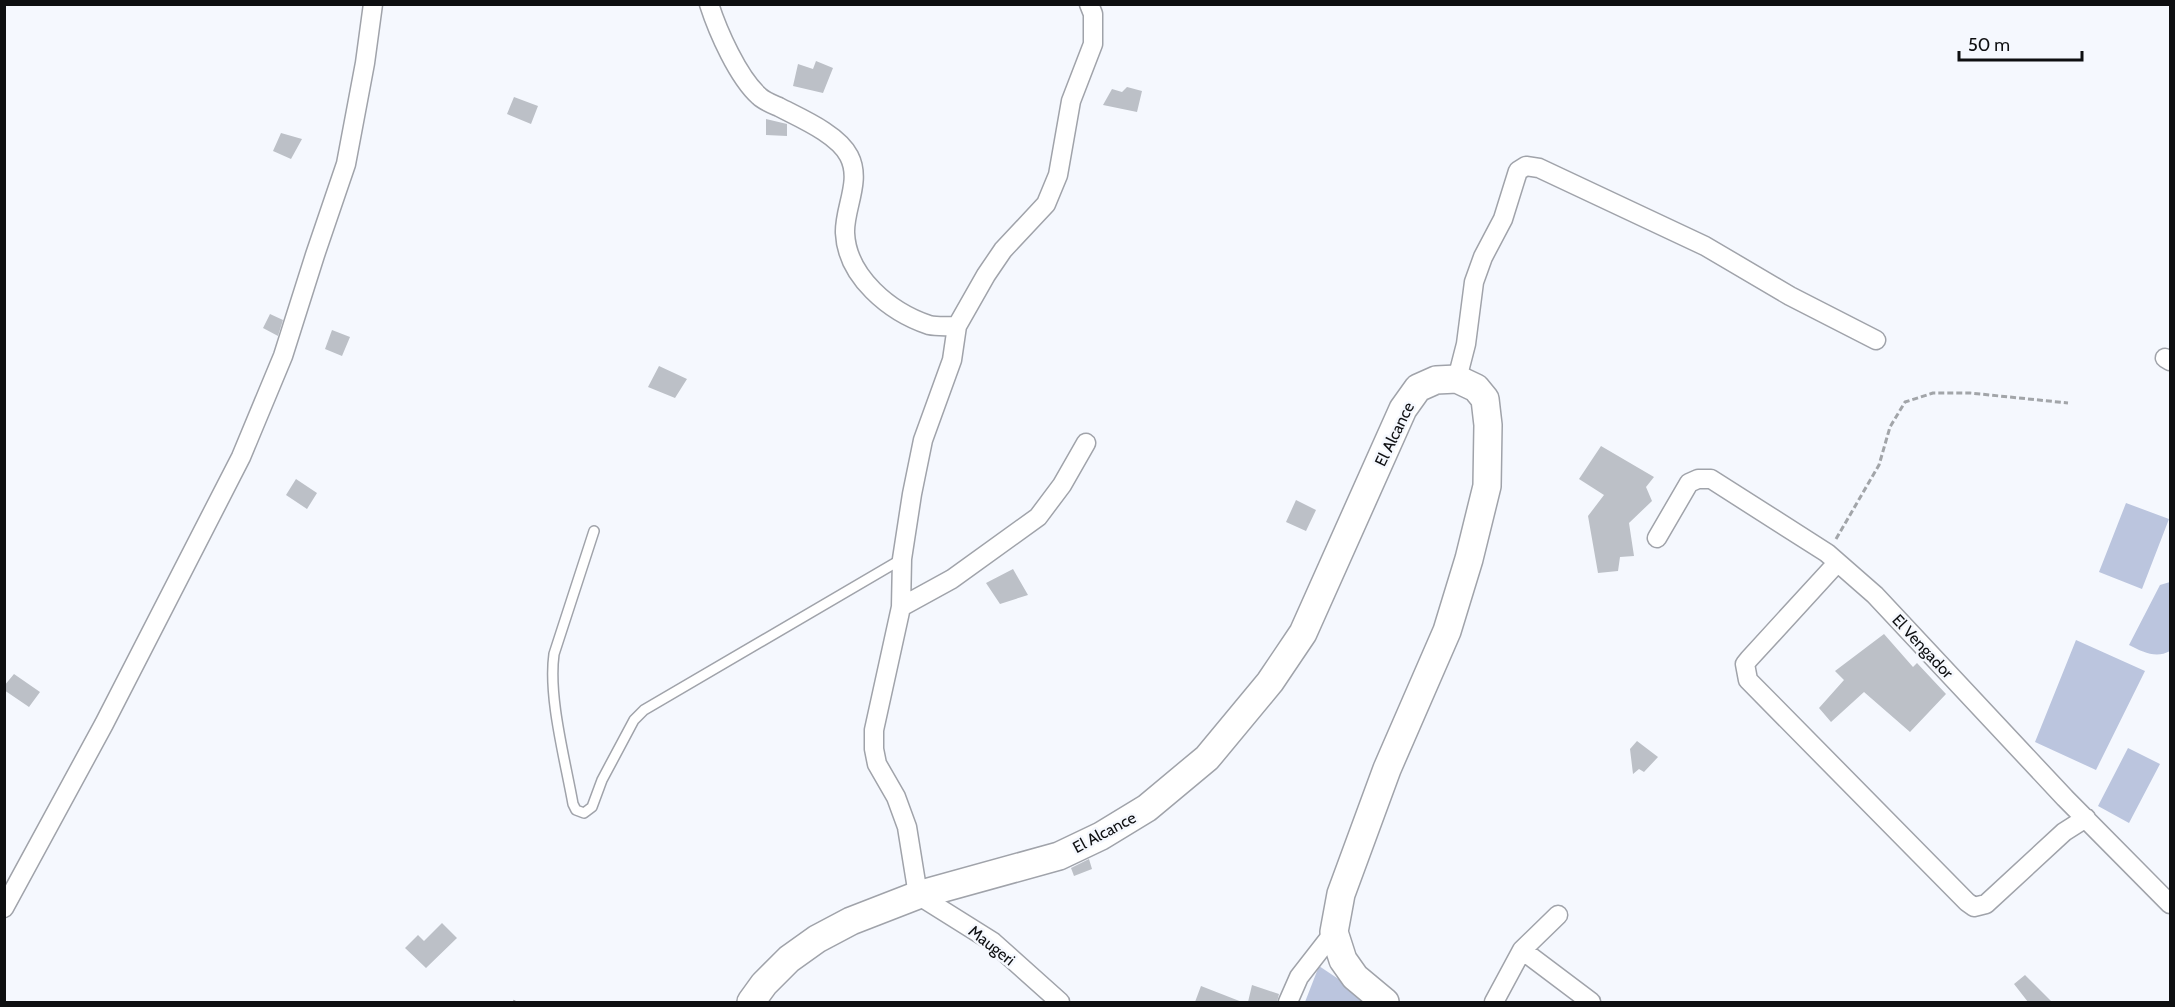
<svg xmlns="http://www.w3.org/2000/svg" width="2175" height="1007" font-family="Cabin,sans-serif">
<style>
.green{fill:#bbc5de}
.building{fill:#bcc0c7}
.lines{fill:none;stroke-linecap:round;stroke-linejoin:round}
.lane-casing{stroke:#a0a3aa;stroke-width:12}
.street-casing{stroke:#a0a3aa;stroke-width:21}
.secondary-casing{stroke:#a0a3aa;stroke-width:30}
.path{stroke:#a2a5a9;stroke-width:3;stroke-dasharray:6 3;stroke-linecap:butt}
.lane{stroke:#fff;stroke-width:9}
.street{stroke:#fff;stroke-width:18}
.secondary{stroke:#fff;stroke-width:27}
.labels{text-anchor:middle;stroke-width:5;stroke-linejoin:round;paint-order:stroke}
.street-label{font-size:16px;fill:#0e0f11;stroke:#f5f8fe}
</style>
<rect width="100%" height="100%" fill="#f5f8fe"/>
<path class="green" d="M2126 503 2169 519 2142 589 2099 572Z
M2170 582V651C2156 659 2143 652 2129 645L2160 585Z
M2076 640 2145 671 2096 770 2035 742Z
M2128 748 2160 764 2129 823 2098 806Z
M1319 966 1373 1002H1305Z"/>
<path class="building" d="M816 61 833 68 823 93 793 86 798 64 813 69Z
M1127 87 1142 91 1137 112 1103 105 1112 89 1122 92Z
M514 97 538 106 531 124 507 114Z
M766 119 787 124V136L766 135Z
M281 133 302 139 291 159 273 151Z
M270 314 283 320 278 336 263 328Z
M332 330 350 337 342 356 325 349Z
M659 366 687 379 675 398 648 387Z
M1601 446 1654 477 1646 487 1652 501 1629 523 1634 556 1620 557 1618 571 1598 573 1588 516 1604 495 1579 479Z
M296 479 317 493 307 509 286 495Z
M1296 500 1316 510 1306 531 1286 522Z
M1013 569 1028 595 1000 604 986 583Z
M1884 634 1913 667 1917 663 1946 694 1910 732 1864 692 1831 722 1819 708 1844 680 1835 671Z
M14 674 40 692 29 707 4 690V686Z
M1637 741 1658 757 1644 772 1639 769 1633 774 1630 749Z
M1089 859 1092 869 1074 876 1071 868Z
M442 923 457 938 426 968 405 948 418 935 424 941Z
M2025 975 2052 1002H2028L2014 984Z
M1252 985 1279 994 1277 1002H1248Z
M1201 986 1242 1002H1195Z"/>
<g class="lines">
<defs>
<path id="lane" d="M594 531 554 654C548 697 565 759 573 804L576 810 584 813 592 807 602 780 634 720 644 710 902 559"/>
<path id="street" d="M709 4C718 32 738 77 759 96 764 101 772 104 779 107 800 118 838 134 849 156 862 181 844 208 845 233 847 277 890 312 929 325 938 327 948 326 957 326L952 360 923 440 912 494 902 559 901 607 874 730V749L877 764 896 797 907 827 918 895 993 942 1060 1002
M957 326 986 275 1003 250 1046 204 1058 175 1071 101 1093 44V14L1089 4
M2165 358 2170 361
M1457 379 1466 344 1474 282 1483 257 1503 219 1518 171 1526 166 1539 168 1705 246 1790 296 1876 340
M1657 538 1689 483 1698 479H1711L1827 553 1875 595 2065 798 2170 904
M1837 563 1749 659 1745 664 1748 680 1967 902 1974 907 1986 904 2064 832 2086 818
M901 607 952 579 1038 517 1062 485 1086 443
M4 908 104 724 241 457 283 356 315 255 346 164 365 63 373 4
M1522 950 1591 1002
M1288 1002 1299 977 1334 932
M1494 1002 1522 950 1558 915"/>
<path id="secondary" d="M751 1002 764 984 789 959 817 939 851 921 918 895 1059 856 1101 836 1147 808 1207 758 1270 682 1303 633 1403 409 1418 388 1436 380 1457 379 1476 388 1485 399 1488 425 1487 486 1469 559 1447 631 1387 769 1341 894 1334 932 1343 960 1355 977 1385 1002"/>
</defs>
<use href="#lane" class="lane-casing"/>
<use href="#street" class="street-casing"/>
<use href="#secondary" class="secondary-casing"/>
<path class="path" d="M1836 539 1879 465 1890 427 1905 402 1933 393H1970L2068 403
M513 1001 515 1002"/>
<use href="#lane" class="lane"/>
<use href="#street" class="street"/>
<use href="#secondary" class="secondary"/>
</g>
<g class="labels">
<g class="street-label">
<text transform="translate(1394 434) rotate(-64)" y="6">El Alcance</text>
<text transform="translate(1923 646) rotate(47)" y="6">El Vengador</text>
<text transform="translate(1104 832) rotate(-28)" y="6">El Alcance</text>
<text transform="translate(992 945) rotate(38)" y="6">Maugeri</text>
</g>
</g>
<rect width="2175" height="1007" fill="none" stroke="#0e0f11" stroke-width="12"/>
<path d="M1959 51v9h123v-9" fill="none" stroke="#0e0f11" stroke-width="3"/>
<text x="1968" y="51" font-size="18" fill="#0e0f11" stroke="#f5f8fe" stroke-width="4.5" paint-order="stroke">50 m</text>
</svg>
